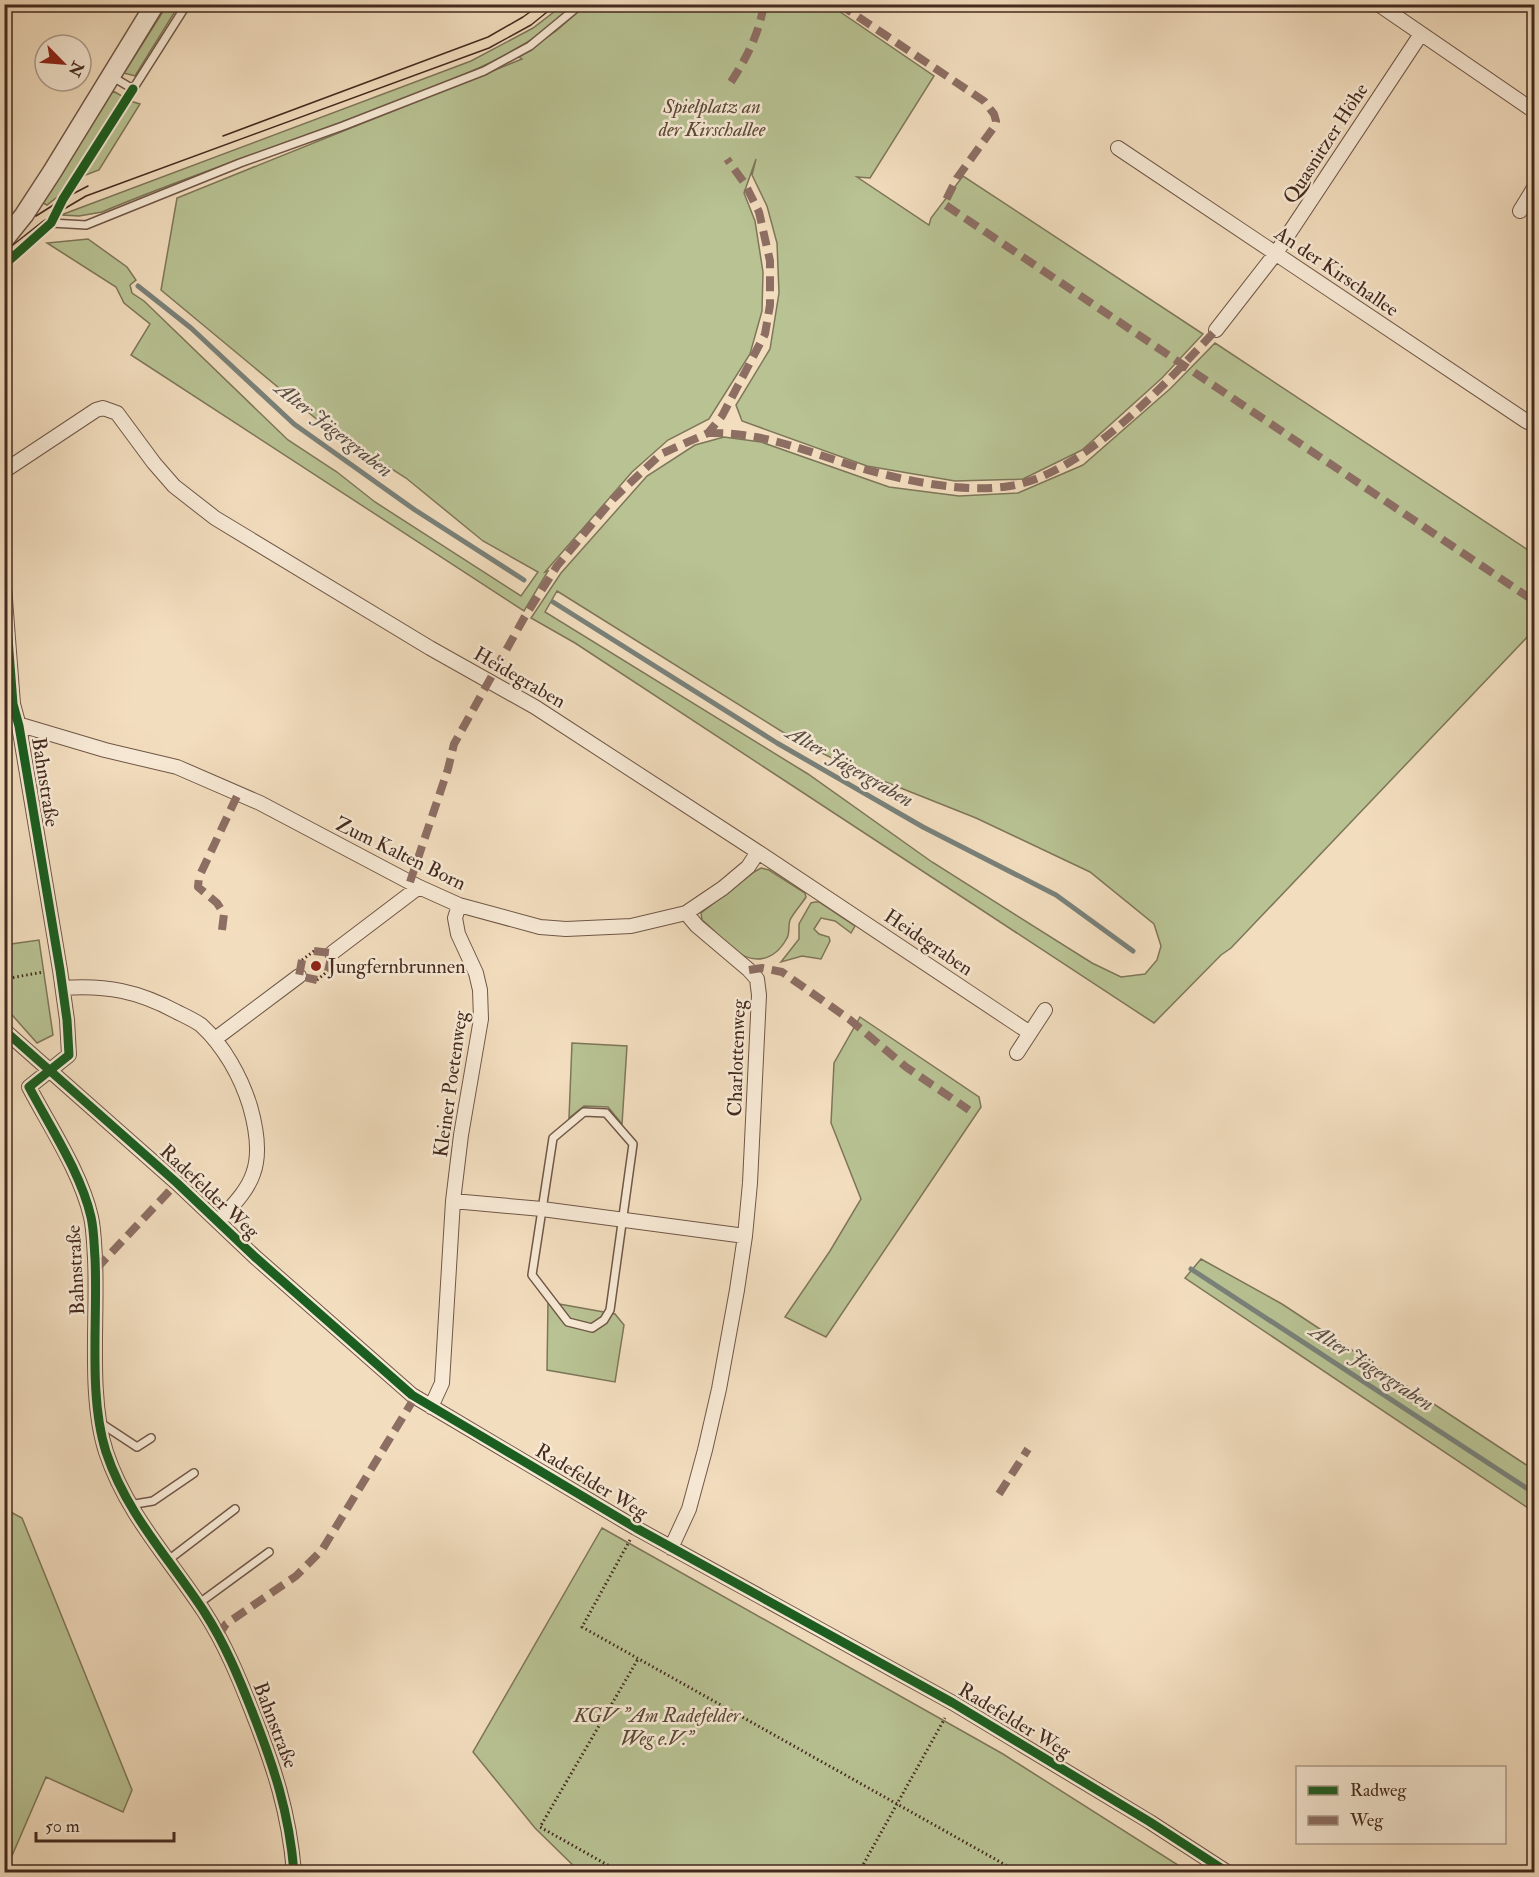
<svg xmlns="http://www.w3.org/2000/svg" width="1539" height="1877" font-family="'IM FELL Double Pica',serif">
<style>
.green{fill:#b8c293;stroke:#7e7659;stroke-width:1.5;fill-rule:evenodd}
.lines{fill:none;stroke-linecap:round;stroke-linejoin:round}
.stream{stroke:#79817a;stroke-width:5}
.service-casing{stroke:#705747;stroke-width:10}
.minor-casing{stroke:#705747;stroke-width:16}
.tertiary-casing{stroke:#705747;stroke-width:21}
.path{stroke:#442a1f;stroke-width:3;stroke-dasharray:1.5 3;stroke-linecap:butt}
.service{stroke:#f7e9d5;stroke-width:7}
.minor{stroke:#f7e9d5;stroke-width:14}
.tertiary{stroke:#f7e9d5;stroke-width:18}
.tram{stroke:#442a1f;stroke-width:1.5}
.quiet{stroke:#8d6e63;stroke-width:8;stroke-dasharray:15 8;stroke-linecap:butt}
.cycleway-casing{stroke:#f7e9d5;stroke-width:13}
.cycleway{stroke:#1b5e20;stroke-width:9}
.poi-dot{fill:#8f2418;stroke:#f7e9d5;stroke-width:2}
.labels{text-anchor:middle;stroke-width:5;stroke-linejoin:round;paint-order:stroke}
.park-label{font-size:20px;font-style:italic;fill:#5b4836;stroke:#f7e9d5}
.street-label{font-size:20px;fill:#442a1f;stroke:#f7e9d5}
.poi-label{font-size:20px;fill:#442a1f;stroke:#f7e9d5;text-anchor:start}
.water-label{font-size:21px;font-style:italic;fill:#5a4e45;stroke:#f7e9d5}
</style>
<rect width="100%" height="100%" fill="#f2ddbe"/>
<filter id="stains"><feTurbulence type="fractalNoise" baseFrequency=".00333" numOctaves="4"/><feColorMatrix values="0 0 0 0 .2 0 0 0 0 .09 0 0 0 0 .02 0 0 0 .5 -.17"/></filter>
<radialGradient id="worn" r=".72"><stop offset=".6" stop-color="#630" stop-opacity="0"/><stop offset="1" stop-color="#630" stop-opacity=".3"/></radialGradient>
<path class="green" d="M167 5H179L135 76 124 73Z
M563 5H575C522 56 459 77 392 103 296 141 197 172 102 212L79 216 61 215 471 61 533 28Z
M586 5H830L934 76 870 178 857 177 929 225 931 218 963 176 1203 334 1162 378 1082 450 1023 479 955 481 867 466 742 421 736 405 770 349 779 293 777 243 767 206 752 175 756 159 744 193 755 221 763 272 762 311 750 354 709 419 668 440 632 472 545 572 548 571 524 611 131 355 150 324 124 303 116 287 47 243 88 239 127 267 136 280 130 285 132 293 144 301 288 440 337 472 375 502 521 596 538 572 483 541 406 478 326 427 161 290 177 198 522 59 519 57 556 31Z
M113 91 122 96 61 194 47 205 43 203Z
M130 101 140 104 99 170 83 176Z
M1215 343 1534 554V633L1532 632 1231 948 1221 955 1154 1023 575 643 531 618 561 573 647 476 695 445 724 437 761 442 889 487 959 496 1018 493 1083 465 1171 388ZM557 591 797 741 863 773 976 818 1090 872 1154 924 1161 946 1157 960 1145 974 1121 977 1092 963 932 862 808 774 545 612Z
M761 868 769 870 805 893 806 897C801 905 794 912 790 920 788 926 790 933 787 938 774 962 753 965 733 949 721 940 713 928 702 920L701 913 754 872Z
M815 902H819L855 926 851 933 835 921 821 918 814 929 819 934 829 937 830 941 821 959 802 956 781 962 799 939V924L811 903Z
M39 940 53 1035 37 1043 5 1007 4 945Z
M860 1017 979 1097 981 1107 826 1337 785 1317 830 1251 861 1199 831 1123 834 1063Z
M572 1043 627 1046 622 1124 608 1107 584 1106 569 1118Z
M1201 1259 1282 1304 1534 1470V1512L1185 1278Z
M548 1302 615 1314 624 1325 615 1382 547 1370Z
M5 1509 22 1518 132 1790 123 1812 46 1777 5 1872Z
M602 1528 1003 1754 1189 1872H580L535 1828 473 1752Z"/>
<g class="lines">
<path class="stream" d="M138 286 191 328 294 424 415 510 524 580
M553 602 777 743 923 827 1056 895 1133 951
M1191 1269 1534 1493"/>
<defs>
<path id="service" d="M111 76 133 89 187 4
M51 223 86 225 240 163 343 126 484 71 530 46 581 4
M584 1112 606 1113 633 1144 610 1310 604 1320 592 1328 568 1322 532 1275 553 1138Z
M99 1422 137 1447 151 1438
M129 1505 153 1501 194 1473
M167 1561 235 1509
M198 1604 269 1552"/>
<path id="minor" d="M1378 4 1534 111
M1118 148 1526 421 1534 425
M1520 211 1534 188
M1216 330 1276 253 1421 34
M4 471 96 410 103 408 117 413 154 463 174 486 215 518 430 648 535 707 758 852 1030 1033
M4 586 13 704 19 726 60 970 67 1020 69 1055 29 1087C50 1127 81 1173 91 1217 94 1230 94 1245 95 1258 98 1318 88 1396 106 1452 127 1515 170 1559 205 1613 225 1644 239 1678 252 1711 274 1767 289 1812 294 1872
M4 720 105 750 177 767 260 803 419 887 459 905 540 927 566 929 631 926 686 913 723 888 748 867 758 852
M332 953 419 887
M63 988C107 985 138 991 177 1012 185 1016 194 1020 201 1025 224 1046 241 1077 250 1106 256 1127 261 1153 253 1174 247 1192 231 1207 218 1222
M4 1030 177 1183 255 1257 412 1395 636 1528 953 1703 1150 1822 1227 1872
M215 1039 299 976
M1017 1053 1045 1010
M453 1201 542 1209 745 1236
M431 1407 442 1383 453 1201 461 1135 481 1019 480 990 476 973 458 934 455 918 459 905
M671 1548 689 1509 705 1450 719 1389 737 1290 745 1236 750 1183 759 995 757 979 749 970 697 926 686 913"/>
<path id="tertiary" d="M4 240 24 215 52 172 155 4"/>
</defs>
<use href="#service" class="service-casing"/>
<use href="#minor" class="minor-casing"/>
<use href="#tertiary" class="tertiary-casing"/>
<path class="path" d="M302 960 314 951
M4 979 44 972
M317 980 328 971
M630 1540 582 1627 1018 1872
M620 1872 540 1827 638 1659
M859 1872 945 1718"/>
<use href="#service" class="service"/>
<use href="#minor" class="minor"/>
<use href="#tertiary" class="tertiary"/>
<path class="tram" d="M223 136 488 37 523 17 541 4
M36 216 63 199 88 186
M4 252 42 222 86 196 489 48 531 25 557 4"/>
<path class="quiet" d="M839 4 984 101 994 114 996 121 994 127 957 178 944 204 1534 601
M731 82C747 57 759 34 764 4
M708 433C770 432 813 455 871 471 912 482 967 493 1010 486 1084 474 1166 383 1216 330
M410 882 448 769 454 744 524 618 557 566 613 499 661 454 708 433 722 416 765 334 770 305V261L759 212 745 184 727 159
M222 930 224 914 217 903 198 887 199 877 238 794
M314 951 332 953 328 971
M302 960 299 976 317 980
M749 970 762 968 782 972 849 1019 906 1067 969 1110
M96 1269 177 1183
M999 1494 1028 1449
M218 1636 226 1624 296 1576 322 1550 415 1397"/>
<defs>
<path id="cycleway" d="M4 265 51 223 63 199 133 89
M4 586 13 704 19 726 60 970 67 1020 69 1055 29 1087C50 1127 81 1173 91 1217 94 1230 94 1245 95 1258 98 1318 88 1396 106 1452 127 1515 170 1559 205 1613 225 1644 239 1678 252 1711 274 1767 289 1812 294 1872
M4 1030 177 1183 255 1257 412 1395 636 1528 953 1703 1150 1822 1227 1872"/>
</defs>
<use href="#cycleway" class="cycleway-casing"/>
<use href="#cycleway" class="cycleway"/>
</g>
<circle class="poi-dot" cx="316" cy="966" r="6"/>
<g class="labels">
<g class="park-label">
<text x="712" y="113">Spielplatz an<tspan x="712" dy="23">der Kirschallee</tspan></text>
<text x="657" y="1722">KGV "Am Radefelder<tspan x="657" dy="23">Weg e.V."</tspan></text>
</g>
<g class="street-label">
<text transform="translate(1325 143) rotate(-57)" y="7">Quasnitzer Höhe</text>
<text transform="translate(1337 271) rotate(34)" y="7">An der Kirschallee</text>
<text transform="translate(520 677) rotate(30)" y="7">Heidegraben</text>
<text transform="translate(46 782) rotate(81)" y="7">Bahnstraße</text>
<text transform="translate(401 853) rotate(26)" y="7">Zum Kalten Born</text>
<text transform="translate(929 942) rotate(34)" y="7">Heidegraben</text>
<text transform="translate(736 1058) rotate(-88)" y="7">Charlottenweg</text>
<text transform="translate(450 1084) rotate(-82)" y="7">Kleiner Poetenweg</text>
<text transform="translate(210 1191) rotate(43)" y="7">Radefelder Weg</text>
<text transform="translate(75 1270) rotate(-93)" y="7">Bahnstraße</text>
<text transform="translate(592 1481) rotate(31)" y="7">Radefelder Weg</text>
<text transform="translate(1015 1720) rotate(31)" y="7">Radefelder Weg</text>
<text transform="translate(276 1725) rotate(69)" y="7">Bahnstraße</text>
</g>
<g class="poi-label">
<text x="328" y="973">Jungfernbrunnen</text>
</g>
<g class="water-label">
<text transform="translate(334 429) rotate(38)" y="7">Alter Jägergraben</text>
<text transform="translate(850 766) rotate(30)" y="7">Alter Jägergraben</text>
<text transform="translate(1372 1367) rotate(33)" y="7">Alter Jägergraben</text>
</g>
</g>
<rect width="1539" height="1877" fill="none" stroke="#f2ddbe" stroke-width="24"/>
<rect x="6" y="6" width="1527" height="1865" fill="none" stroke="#442a1f" stroke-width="3"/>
<rect x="12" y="12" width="1515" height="1853" fill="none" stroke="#442a1f" stroke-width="1.5"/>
<rect x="1296" y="1766" width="210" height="78" fill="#f7e9d5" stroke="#af9d8c" stroke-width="1.5"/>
<rect x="1308" y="1786" width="30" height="9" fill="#1b5e20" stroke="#af9d8c" stroke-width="1.5"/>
<text x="1350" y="1796" font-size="18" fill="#442a1f">Radweg</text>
<rect x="1308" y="1816" width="30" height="9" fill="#8d6e63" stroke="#af9d8c" stroke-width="1.5"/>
<text x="1350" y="1826" font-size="18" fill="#442a1f">Weg</text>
<g transform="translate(63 63) rotate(115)"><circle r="28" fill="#f7e9d5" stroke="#af9d8c" stroke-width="1.5"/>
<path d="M0-4.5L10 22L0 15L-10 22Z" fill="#8f2418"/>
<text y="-9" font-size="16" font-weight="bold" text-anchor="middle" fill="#442a1f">N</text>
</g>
<path d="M36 1832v9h138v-9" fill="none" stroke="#442a1f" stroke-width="3"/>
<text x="45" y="1832" font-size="18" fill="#442a1f" stroke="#f7e9d5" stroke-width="4.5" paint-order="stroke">50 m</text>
<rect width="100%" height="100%" filter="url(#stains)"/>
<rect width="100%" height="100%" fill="url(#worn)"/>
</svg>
